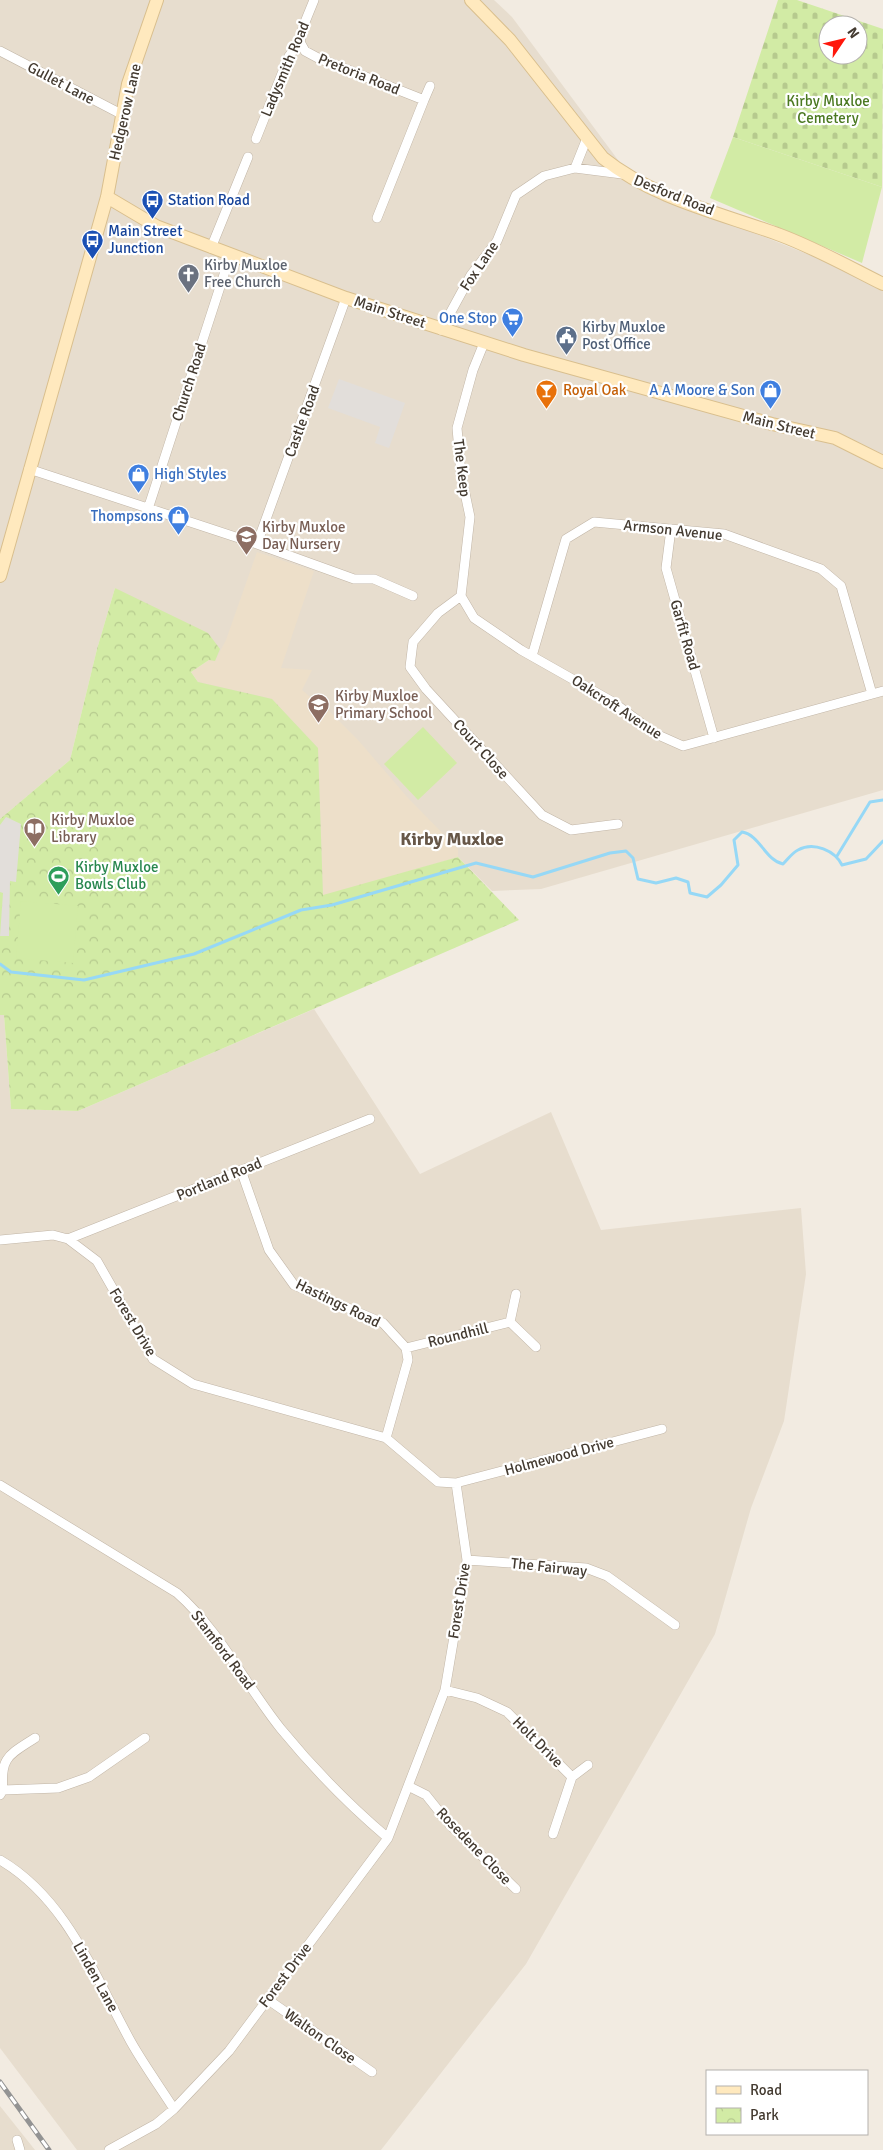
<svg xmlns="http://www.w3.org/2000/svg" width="883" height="2150" font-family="Signika,sans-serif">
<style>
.residential{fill:#e7ddce}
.education{fill:#eddfc9}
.cemetery{fill:url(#cemetery-stones);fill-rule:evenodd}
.park{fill:url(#park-crowns)}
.garden{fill:#d2eba5}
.parking{fill:#e2deda}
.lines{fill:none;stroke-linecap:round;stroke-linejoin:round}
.stream{stroke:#96d8f6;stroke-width:3}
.street-casing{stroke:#c1b5a6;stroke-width:10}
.secondary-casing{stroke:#d9bf8e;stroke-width:14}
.street{stroke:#fff;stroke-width:9}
.secondary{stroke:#ffe9be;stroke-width:12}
.rail-casing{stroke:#939393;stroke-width:5}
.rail{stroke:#fff;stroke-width:3;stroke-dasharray:9;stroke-linecap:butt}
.labels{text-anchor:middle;stroke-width:4.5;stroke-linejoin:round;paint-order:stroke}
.street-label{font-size:15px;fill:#443b31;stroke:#fff}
.park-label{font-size:15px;fill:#4b7921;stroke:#fff}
.transit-label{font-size:15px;fill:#164399;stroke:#fff;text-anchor:start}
.worship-label{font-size:15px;fill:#5b616d;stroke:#fff;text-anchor:start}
.shop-label{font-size:15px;fill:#366cbe;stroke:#fff;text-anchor:end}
.service-label{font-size:15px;fill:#4e5e75;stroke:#fff;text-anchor:start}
.food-label{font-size:15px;fill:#c56008;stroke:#fff;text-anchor:start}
.education-label{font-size:15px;fill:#785e54;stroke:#fff;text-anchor:start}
.leisure-label{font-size:15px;fill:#27864d;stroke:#fff;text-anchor:start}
.quarter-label{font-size:18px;font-weight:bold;fill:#675748;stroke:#fff}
</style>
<defs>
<pattern id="cemetery-stones" width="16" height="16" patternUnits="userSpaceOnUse" patternTransform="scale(1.25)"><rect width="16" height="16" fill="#d2eba5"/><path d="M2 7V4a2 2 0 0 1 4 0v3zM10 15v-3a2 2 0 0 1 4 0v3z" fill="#b6ca8e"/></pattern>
<pattern id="park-crowns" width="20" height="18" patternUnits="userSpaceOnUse" patternTransform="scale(1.25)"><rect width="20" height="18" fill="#d2eba5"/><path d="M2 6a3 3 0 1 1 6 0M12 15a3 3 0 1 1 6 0" fill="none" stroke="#b6ca8e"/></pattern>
</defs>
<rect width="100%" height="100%" fill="#f2ebe1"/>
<path class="residential" d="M0 0H494L512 17 638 187 883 284V790L541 889 492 891 458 857 323 896 198 682 209 660 115 588 97 649 70 760 0 819Z
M314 1009 420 1174 551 1112 601 1230 801 1208 806 1274 784 1421 751 1508 715 1634 526 1964 381 2150H77L0 2048V1015H4L11 1109 78 1111Z
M0 2106 35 2150H0Z"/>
<path class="education" d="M257 552 314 571 281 668 312 670 302 690 323 708 324 706 358 740 408 798 458 849V857L323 896 318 748 272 699 198 682 191 672 209 660 215 661 226 640Z"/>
<path class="cemetery" d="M778 0H797L883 29 882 187 733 137ZM828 25H858V55H828Z"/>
<path class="park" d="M115 588 208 633 220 649 215 661 209 660 191 672 198 682 272 699 318 748 323 895 458 857 519 920 78 1111 11 1109 4 1015H0V819L70 760 97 649Z"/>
<path class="garden" d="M733 137 882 187 862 263 710 198Z
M423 727 457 763 418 800 384 764Z
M21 901 78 906 73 963 16 958Z"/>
<path class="parking" d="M339 379 405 403 389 448 375 443 380 427 328 408Z
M6 817 21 824 16 882 10 881 9 936H0L3 893 0 892V825Z"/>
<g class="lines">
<path class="stream" d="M837 856 870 802 883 800
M0 964 11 972 84 980 194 954 301 910 332 905 476 863 533 877 610 853 626 851 633 858 638 879 656 883 676 878 688 882 690 893 707 897 721 885 738 865 734 840 742 832C760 835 765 860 783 864 788 859 792 853 798 850 814 841 835 851 842 865L866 859 883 841"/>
<defs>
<path id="street" d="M300 42 305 51 318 58 424 100 377 218
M0 51 123 115
M424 100 430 86
M256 139 289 56 300 42 303 27 314 0
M575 168 587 138
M211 248 248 157
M441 330 471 275 497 241 516 195 544 176 575 168 622 174
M29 469 257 544 354 579H374L413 596
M148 509 230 256
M671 529 666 568 714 738
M257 544 346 298
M461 596 474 618 521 650 613 702 656 734 683 746 883 691
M461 596 438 613 413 642 410 667 426 689 542 815 571 830 618 824
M461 596 470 517 461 474 457 428 473 370 484 343
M532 656 566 539 594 522 724 534 821 569 841 586 872 694
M241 1170 269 1250 294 1285 383 1323 406 1348 408 1360 386 1438
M68 1239 370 1119
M0 1240 53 1235 68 1239 97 1261 153 1359 193 1384 386 1438 438 1482 456 1483 467 1560 445 1690 388 1838 229 2051 174 2109 156 2124 109 2150
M510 1322 536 1347
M406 1348 510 1322 516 1294
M456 1483 662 1429
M0 1485 177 1593C220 1631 245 1684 281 1729 313 1768 349 1805 388 1838
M467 1560 586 1568 607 1576 675 1625
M445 1690 477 1698 507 1712 572 1777 553 1834
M572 1777 588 1765
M408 1786 426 1795 450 1825 516 1889
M3 1790 58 1788 89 1777 145 1738
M0 1795 3 1790C0 1757 9 1755 35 1738
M0 1860C67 1899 95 1977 131 2042 144 2065 160 2087 174 2109
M267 1999 372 2072
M17 2140 20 2150"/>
<path id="secondary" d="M471 0 510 40 603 158C654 199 720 213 780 235 815 248 849 267 883 284
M107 197 156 226 346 298 524 355 772 424 835 438 883 462
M0 576 107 197 128 84 157 0"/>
</defs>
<use href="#street" class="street-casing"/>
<use href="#secondary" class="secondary-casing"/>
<use href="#street" class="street"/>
<use href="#secondary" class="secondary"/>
<defs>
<path id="rail" d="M0 2082 49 2150"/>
</defs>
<use href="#rail" class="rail-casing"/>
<use href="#rail" class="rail"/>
</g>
<defs>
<symbol id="bus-pin" viewBox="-11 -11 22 30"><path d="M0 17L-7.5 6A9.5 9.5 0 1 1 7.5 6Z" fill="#1a4fb4" stroke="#fff"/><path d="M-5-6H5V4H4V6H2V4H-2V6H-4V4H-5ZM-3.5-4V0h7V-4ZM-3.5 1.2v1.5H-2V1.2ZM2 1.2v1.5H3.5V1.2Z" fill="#fff"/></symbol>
<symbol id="church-pin" viewBox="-11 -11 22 30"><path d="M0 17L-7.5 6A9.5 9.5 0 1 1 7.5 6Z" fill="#6b7280" stroke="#fff"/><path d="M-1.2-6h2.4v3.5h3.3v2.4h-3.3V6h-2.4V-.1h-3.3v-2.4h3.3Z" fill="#fff"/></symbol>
<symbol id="supermarket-pin" viewBox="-11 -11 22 30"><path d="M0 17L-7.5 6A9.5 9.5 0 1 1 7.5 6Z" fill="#3f7fe0" stroke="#fff"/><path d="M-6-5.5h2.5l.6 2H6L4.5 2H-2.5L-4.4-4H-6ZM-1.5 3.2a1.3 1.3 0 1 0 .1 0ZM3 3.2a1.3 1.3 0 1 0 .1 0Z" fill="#fff"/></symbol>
<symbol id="civic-pin" viewBox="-11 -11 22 30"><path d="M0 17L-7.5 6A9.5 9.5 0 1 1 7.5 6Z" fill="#5c6f8a" stroke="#fff"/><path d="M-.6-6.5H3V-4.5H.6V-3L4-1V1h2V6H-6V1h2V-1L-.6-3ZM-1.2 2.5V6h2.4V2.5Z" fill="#fff"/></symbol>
<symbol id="bar-pin" viewBox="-11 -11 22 30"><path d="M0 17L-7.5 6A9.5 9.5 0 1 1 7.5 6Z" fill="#e8710a" stroke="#fff"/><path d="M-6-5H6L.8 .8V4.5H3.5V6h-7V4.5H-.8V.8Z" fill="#fff"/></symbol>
<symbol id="shop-pin" viewBox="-11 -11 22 30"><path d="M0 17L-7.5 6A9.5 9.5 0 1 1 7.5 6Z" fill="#3f7fe0" stroke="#fff"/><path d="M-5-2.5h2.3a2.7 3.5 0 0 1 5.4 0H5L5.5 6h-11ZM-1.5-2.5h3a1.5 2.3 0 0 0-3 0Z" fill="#fff"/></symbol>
<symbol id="school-pin" viewBox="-11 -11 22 30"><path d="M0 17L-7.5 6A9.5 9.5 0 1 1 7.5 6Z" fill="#8d6e63" stroke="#fff"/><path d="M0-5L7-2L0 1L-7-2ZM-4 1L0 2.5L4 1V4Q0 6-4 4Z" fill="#fff"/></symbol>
<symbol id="library-pin" viewBox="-11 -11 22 30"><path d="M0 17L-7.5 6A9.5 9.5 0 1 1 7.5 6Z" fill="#8d6e63" stroke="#fff"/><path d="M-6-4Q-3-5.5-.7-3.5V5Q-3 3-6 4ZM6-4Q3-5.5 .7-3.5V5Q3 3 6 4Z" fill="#fff"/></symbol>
<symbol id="stadium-pin" viewBox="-11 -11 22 30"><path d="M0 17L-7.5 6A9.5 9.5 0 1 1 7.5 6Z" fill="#2e9e5b" stroke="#fff"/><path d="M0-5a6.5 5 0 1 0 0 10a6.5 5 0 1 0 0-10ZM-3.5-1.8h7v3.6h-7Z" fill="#fff"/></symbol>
</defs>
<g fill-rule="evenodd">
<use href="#bus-pin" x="140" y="188" width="25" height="34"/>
<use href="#bus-pin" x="80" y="228" width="25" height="34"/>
<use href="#church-pin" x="176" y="262" width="25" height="34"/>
<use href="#supermarket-pin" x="500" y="306" width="25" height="34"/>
<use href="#civic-pin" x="554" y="324" width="25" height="34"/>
<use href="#bar-pin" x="534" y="378" width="25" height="34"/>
<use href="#shop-pin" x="758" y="378" width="25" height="34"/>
<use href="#shop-pin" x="126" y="462" width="25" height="34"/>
<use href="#shop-pin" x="166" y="504" width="25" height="34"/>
<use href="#school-pin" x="234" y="524" width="25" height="34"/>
<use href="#school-pin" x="306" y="692" width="25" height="34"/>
<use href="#library-pin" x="22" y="816" width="25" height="34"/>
<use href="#stadium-pin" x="46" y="864" width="25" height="34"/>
</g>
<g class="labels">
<g class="street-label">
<text transform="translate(285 69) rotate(-67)" y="5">Ladysmith Road</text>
<text transform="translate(359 74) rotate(22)" y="5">Pretoria Road</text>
<text transform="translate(61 83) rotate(28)" y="5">Gullet Lane</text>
<text transform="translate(125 112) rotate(-77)" y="5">Hedgerow Lane</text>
<text transform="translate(674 195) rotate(22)" y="5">Desford Road</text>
<text transform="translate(479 266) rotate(-56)" y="5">Fox Lane</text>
<text transform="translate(390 312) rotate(18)" y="5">Main Street</text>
<text transform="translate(189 382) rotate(-72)" y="5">Church Road</text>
<text transform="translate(302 421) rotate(-70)" y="5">Castle Road</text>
<text transform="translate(779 425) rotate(14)" y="5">Main Street</text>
<text transform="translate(462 468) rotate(83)" y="5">The Keep</text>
<text transform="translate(673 530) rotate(6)" y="5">Armson Avenue</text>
<text transform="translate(685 635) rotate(74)" y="5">Garfit Road</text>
<text transform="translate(617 707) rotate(33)" y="5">Oakcroft Avenue</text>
<text transform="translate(481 749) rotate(48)" y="5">Court Close</text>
<text transform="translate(219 1179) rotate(-22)" y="5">Portland Road</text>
<text transform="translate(338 1303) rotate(26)" y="5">Hastings Road</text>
<text transform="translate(133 1322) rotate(59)" y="5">Forest Drive</text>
<text transform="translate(458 1335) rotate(-14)" y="5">Roundhill</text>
<text transform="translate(559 1456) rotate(-15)" y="5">Holmewood Drive</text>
<text transform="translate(549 1567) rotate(6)" y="5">The Fairway</text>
<text transform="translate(459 1601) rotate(-81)" y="5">Forest Drive</text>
<text transform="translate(223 1650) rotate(53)" y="5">Stamford Road</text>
<text transform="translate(538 1742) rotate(45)" y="5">Holt Drive</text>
<text transform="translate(474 1846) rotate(46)" y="5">Rosedene Close</text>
<text transform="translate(285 1975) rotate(-53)" y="5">Forest Drive</text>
<text transform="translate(96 1977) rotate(61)" y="5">Linden Lane</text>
<text transform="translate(320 2036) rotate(35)" y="5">Walton Close</text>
</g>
<g class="park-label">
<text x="828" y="106">Kirby Muxloe<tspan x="828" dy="17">Cemetery</tspan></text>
</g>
<g class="transit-label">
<text x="168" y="205">Station Road</text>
<text x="108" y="236">Main Street<tspan x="108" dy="17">Junction</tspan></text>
</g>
<g class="worship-label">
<text x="204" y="270">Kirby Muxloe<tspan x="204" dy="17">Free Church</tspan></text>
</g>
<g class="shop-label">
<text x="497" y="323">One Stop</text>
<text x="755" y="395">A A Moore &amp; Son</text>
<text x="154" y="479" text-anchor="start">High Styles</text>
<text x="163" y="521">Thompsons</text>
</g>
<g class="service-label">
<text x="582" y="332">Kirby Muxloe<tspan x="582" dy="17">Post Office</tspan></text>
</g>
<g class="food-label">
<text x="563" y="395">Royal Oak</text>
</g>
<g class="education-label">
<text x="262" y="532">Kirby Muxloe<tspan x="262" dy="17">Day Nursery</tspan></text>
<text x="335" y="701">Kirby Muxloe<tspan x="335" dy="17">Primary School</tspan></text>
<text x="51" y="825">Kirby Muxloe<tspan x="51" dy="17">Library</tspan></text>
</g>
<g class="leisure-label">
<text x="75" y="872">Kirby Muxloe<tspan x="75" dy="17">Bowls Club</tspan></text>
</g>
<g class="quarter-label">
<text x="452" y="845">Kirby Muxloe</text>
</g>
</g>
<rect x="706" y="2070" width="162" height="65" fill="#ffffff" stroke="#b4b1ad"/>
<rect x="716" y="2086" width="25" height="8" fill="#ffe9be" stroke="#b4b1ad"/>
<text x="750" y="2095" font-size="15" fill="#443b31">Road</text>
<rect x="716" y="2108" width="25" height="15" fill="url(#park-crowns)" stroke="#b4b1ad"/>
<text x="750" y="2120" font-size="15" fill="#443b31">Park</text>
<g transform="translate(843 40) rotate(55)"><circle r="24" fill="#ffffff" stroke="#b4b1ad"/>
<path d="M0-4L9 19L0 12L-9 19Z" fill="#ff170b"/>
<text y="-8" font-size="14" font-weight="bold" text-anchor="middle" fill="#443b31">N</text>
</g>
</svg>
